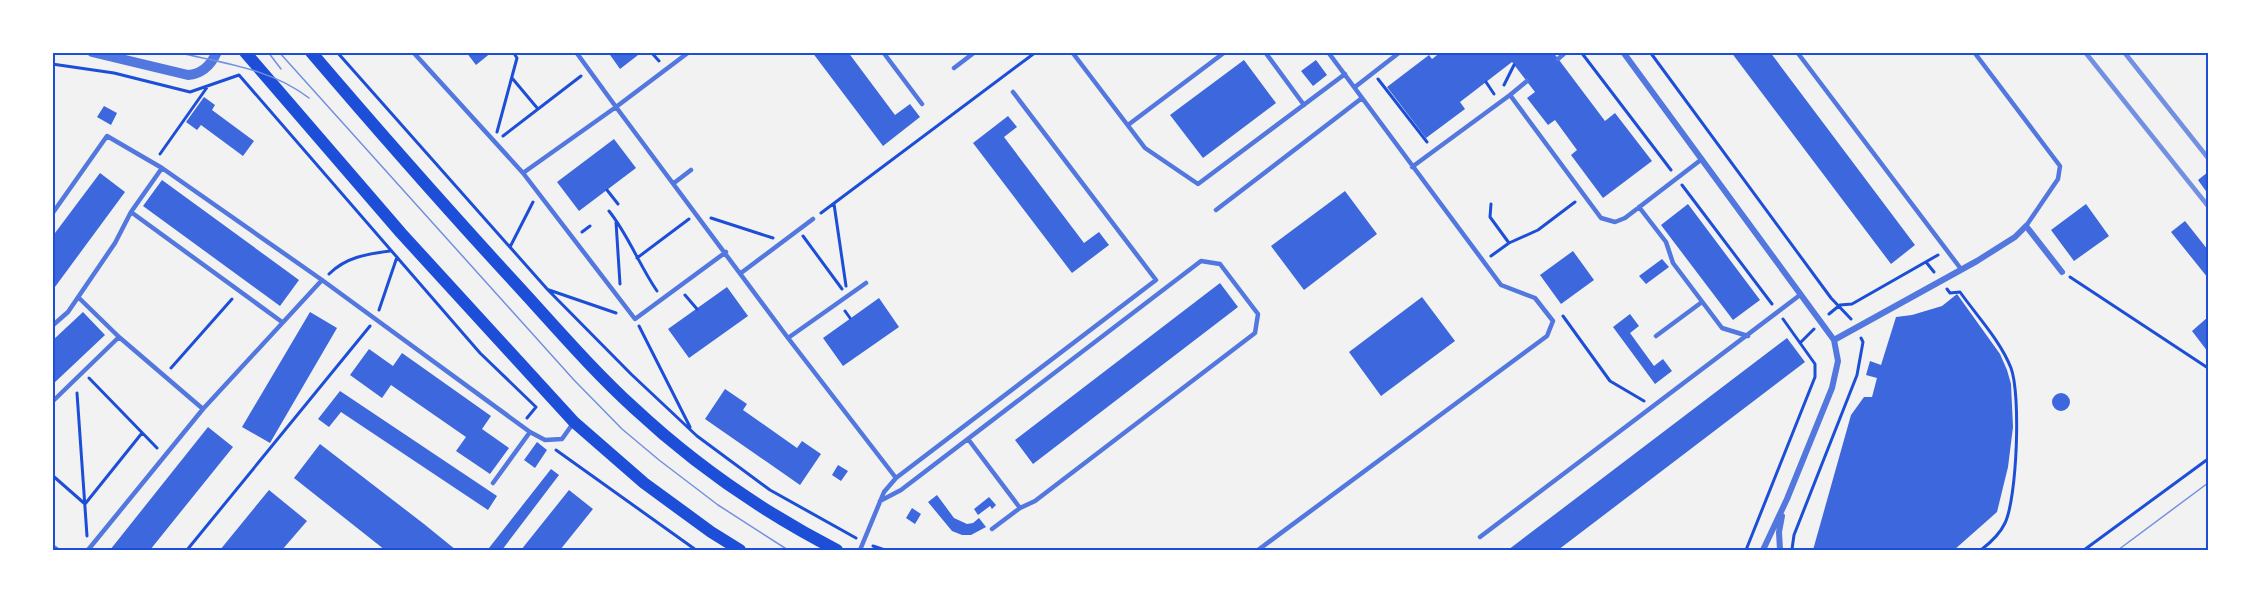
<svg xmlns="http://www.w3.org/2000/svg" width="2261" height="603" font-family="Lato,sans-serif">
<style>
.building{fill:#3d67dc}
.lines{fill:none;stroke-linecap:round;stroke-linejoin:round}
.path{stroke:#1d4ed8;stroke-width:3}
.service{stroke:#5277de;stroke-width:4.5}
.minor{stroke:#5277de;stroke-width:6}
.tertiary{stroke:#5277de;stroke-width:10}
.secondary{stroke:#1d4ed8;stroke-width:12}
.tram{stroke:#7290e2;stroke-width:1.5}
.rail{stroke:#7290e2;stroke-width:4.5}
.neatline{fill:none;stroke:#1d4ed8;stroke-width:2}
</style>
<rect width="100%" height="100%" fill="#f2f2f2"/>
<path class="building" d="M466 52H492L476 65Z
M608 52H642L620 69Z
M812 52H848L895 115 910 104 920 117 883 146Z
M1441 52H1553L1605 121 1615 113 1652 161 1603 198 1571 155 1577 150 1555 120 1548 125 1527 98 1535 92 1512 62 1460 102 1465 109 1426 138 1387 87 1429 55 1432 59Z
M1731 52H1770L1915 245 1891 264Z
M1244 60 1276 103 1203 158 1170 115Z
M1316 60 1327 75 1313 86 1301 71Z
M204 97 215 105 212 110 254 141 243 156 201 125 197 130 186 122Z
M104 106 117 113 111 125 97 117Z
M1008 116 1017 127 1004 137 1084 243 1099 232 1109 245 1072 273 973 143Z
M614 139 636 168 579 211 557 182Z
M2208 172V194L2198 180Z
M100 173 125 192 52 291V237Z
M162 180 299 280 280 306 143 206Z
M1345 191 1377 234 1304 290 1271 246Z
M1688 204 1760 300 1733 320 1661 225Z
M2086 204 2109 236 2074 261 2051 230Z
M2185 221 2208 250V278L2171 232Z
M1573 251 1594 280 1561 304 1540 275Z
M1662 259 1669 267 1646 284 1639 276Z
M1220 283 1238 307 1033 464 1015 440Z
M727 287 748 316 689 358 668 329Z
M1957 294 2000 354 2007 370 2011 384 2013 427 2008 467 1997 512 1954 550H1813L1851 415 1864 397H1872L1877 378 1866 375 1870 361 1881 365 1896 317 1912 315 1942 306Z
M1422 297 1455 341 1381 396 1349 352Z
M879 298 899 327 843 366 823 338Z
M83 312 105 335 52 385V341Z
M310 312 337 328 270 443 242 427Z
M1630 314 1639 326 1630 333 1654 366 1663 359 1672 371 1655 384 1613 327Z
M2208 317V352L2192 331Z
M1787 338 1805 362 1558 550H1508Z
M369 349 393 366 402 353 491 416 482 429 509 448 490 474 456 451 466 437 391 385 382 398 350 375Z
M725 389 747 404 743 410 797 448 802 441 821 454 800 485 705 419Z
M340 391 497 496 488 510 341 412 329 427 318 419Z
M2052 402a9 9 0 1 1 18 0a9 9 0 1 1-18 0Z
M208 427 233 447 150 550H110Z
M537 442 547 450 535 468 524 460Z
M320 444 424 524 456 550H385L294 478Z
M838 465 848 471 841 481 832 475Z
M551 469 559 475 502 550H493L489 548Z
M269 490 307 521 282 550H220Z
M569 490 593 509 560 550H521Z
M937 495 954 518 967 524 973 523 979 518 986 527 971 535H962L952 531 928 502Z
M989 497 996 505 992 509 990 506 978 515 974 509Z
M912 508 921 514 915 524 906 518Z"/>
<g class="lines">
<path class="path" d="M337 52 548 290 631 374 697 436 770 490 856 538
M651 52 659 61
M1581 52 1671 170
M1650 52 1831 298 1851 319
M52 64 114 73 190 92 239 75 480 353 536 407 527 418
M512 78 538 109
M1378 79 1427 142
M1486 82 1494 94
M1504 85 1514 65
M497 132 517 58 513 52
M503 136 581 76
M160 154 208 86
M1682 185 1772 304
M607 190 618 204
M834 204 846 286
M1491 204 1490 217 1509 243 1538 230 1575 202
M609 211C629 236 639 265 657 291
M821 213 1036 52
M711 218 773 238
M616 222 620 284
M582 232 590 226
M803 236 842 289
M510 247 533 202
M1491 256 1509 243
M637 258 689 219
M1926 262 1934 272
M329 274C346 257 367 254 390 251
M2070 277 2208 368
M1947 289 1950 293 1960 292C1977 316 2000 340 2011 368 2021 395 2017 498 2005 523 2000 534 1990 543 1981 550
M549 290 616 313
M685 295 697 309
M379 310 397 257
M845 311 850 318
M1829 314 1840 305 1852 304 1938 255
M1563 316 1610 381 1644 401
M639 326 690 427
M1800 343 1814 329
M171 368 232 299
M89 378 157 448
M77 393 87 536
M556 450 696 550
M52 475 85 504 142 433
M873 546 885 550
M1792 549 1794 535 1857 375 1863 342 1861 338
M187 550 370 326
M1746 550 1815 377V364L1783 319
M2084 550 2208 459"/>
<path class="service" d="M413 52 523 173 635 319 726 252
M689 52 616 107 788 338 896 478
M883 52 922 104
M1072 52 1145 148 1198 184 1345 74
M1265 52 1304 105
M1797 52 1961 269
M1974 52 2060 166 2058 179 2026 226
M1558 59 1566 52
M954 68 975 52
M1355 87 1400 52
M1510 95 1527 81
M1128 125 1225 52
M1412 167 1510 95 1601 218 1615 222 1625 218 1702 159
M523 173 616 107 576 52
M674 183 691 170
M1639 207 1666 242 1673 263 1722 328 1748 336
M1216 210 1362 98
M131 212 282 322
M52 214 107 136 162 168 322 280 530 432 493 483
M741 273 813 219
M78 297 119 337
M52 326 68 312 115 243 131 212 162 168
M1656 336 1702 302
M788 338 866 283
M52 402 119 337 203 409
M530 432 545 440 562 439 574 422
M968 439 1020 508
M880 501 901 490 1201 261 1220 264 1258 314 1255 333 1035 501 1020 508 992 529
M1480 537 1800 295
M52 546 58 550
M88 550 203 409 322 280
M860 550 884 492 896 478 1156 280 1013 92
M1258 550 1547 336 1553 321 1535 298 1501 285 1328 52"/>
<path class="minor" d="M1623 52 1834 340 1838 361 1832 388 1787 499 1763 550
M1834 340 1977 261 2015 237 2026 226 2062 272
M1780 550 1779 532 1782 516"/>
<path class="tertiary" d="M92 52 188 75C202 74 211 65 217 52"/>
<path class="secondary" d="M245 52 401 233 574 422 644 483 711 532 740 550
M311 52C375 127 440 201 506 273 548 318 588 366 634 408 695 465 763 512 837 550"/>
<path class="tram" d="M176 52C222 63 270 68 309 98
M268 52 281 69
M279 52 574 380 622 429 659 460 718 505 788 550
M2118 550 2208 483"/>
<path class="rail" d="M2085 52 2208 206
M2124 52 2208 158"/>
</g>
<rect width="2261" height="603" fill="none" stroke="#ffffff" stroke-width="108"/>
<rect x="54" y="54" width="2153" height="495" class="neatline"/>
</svg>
